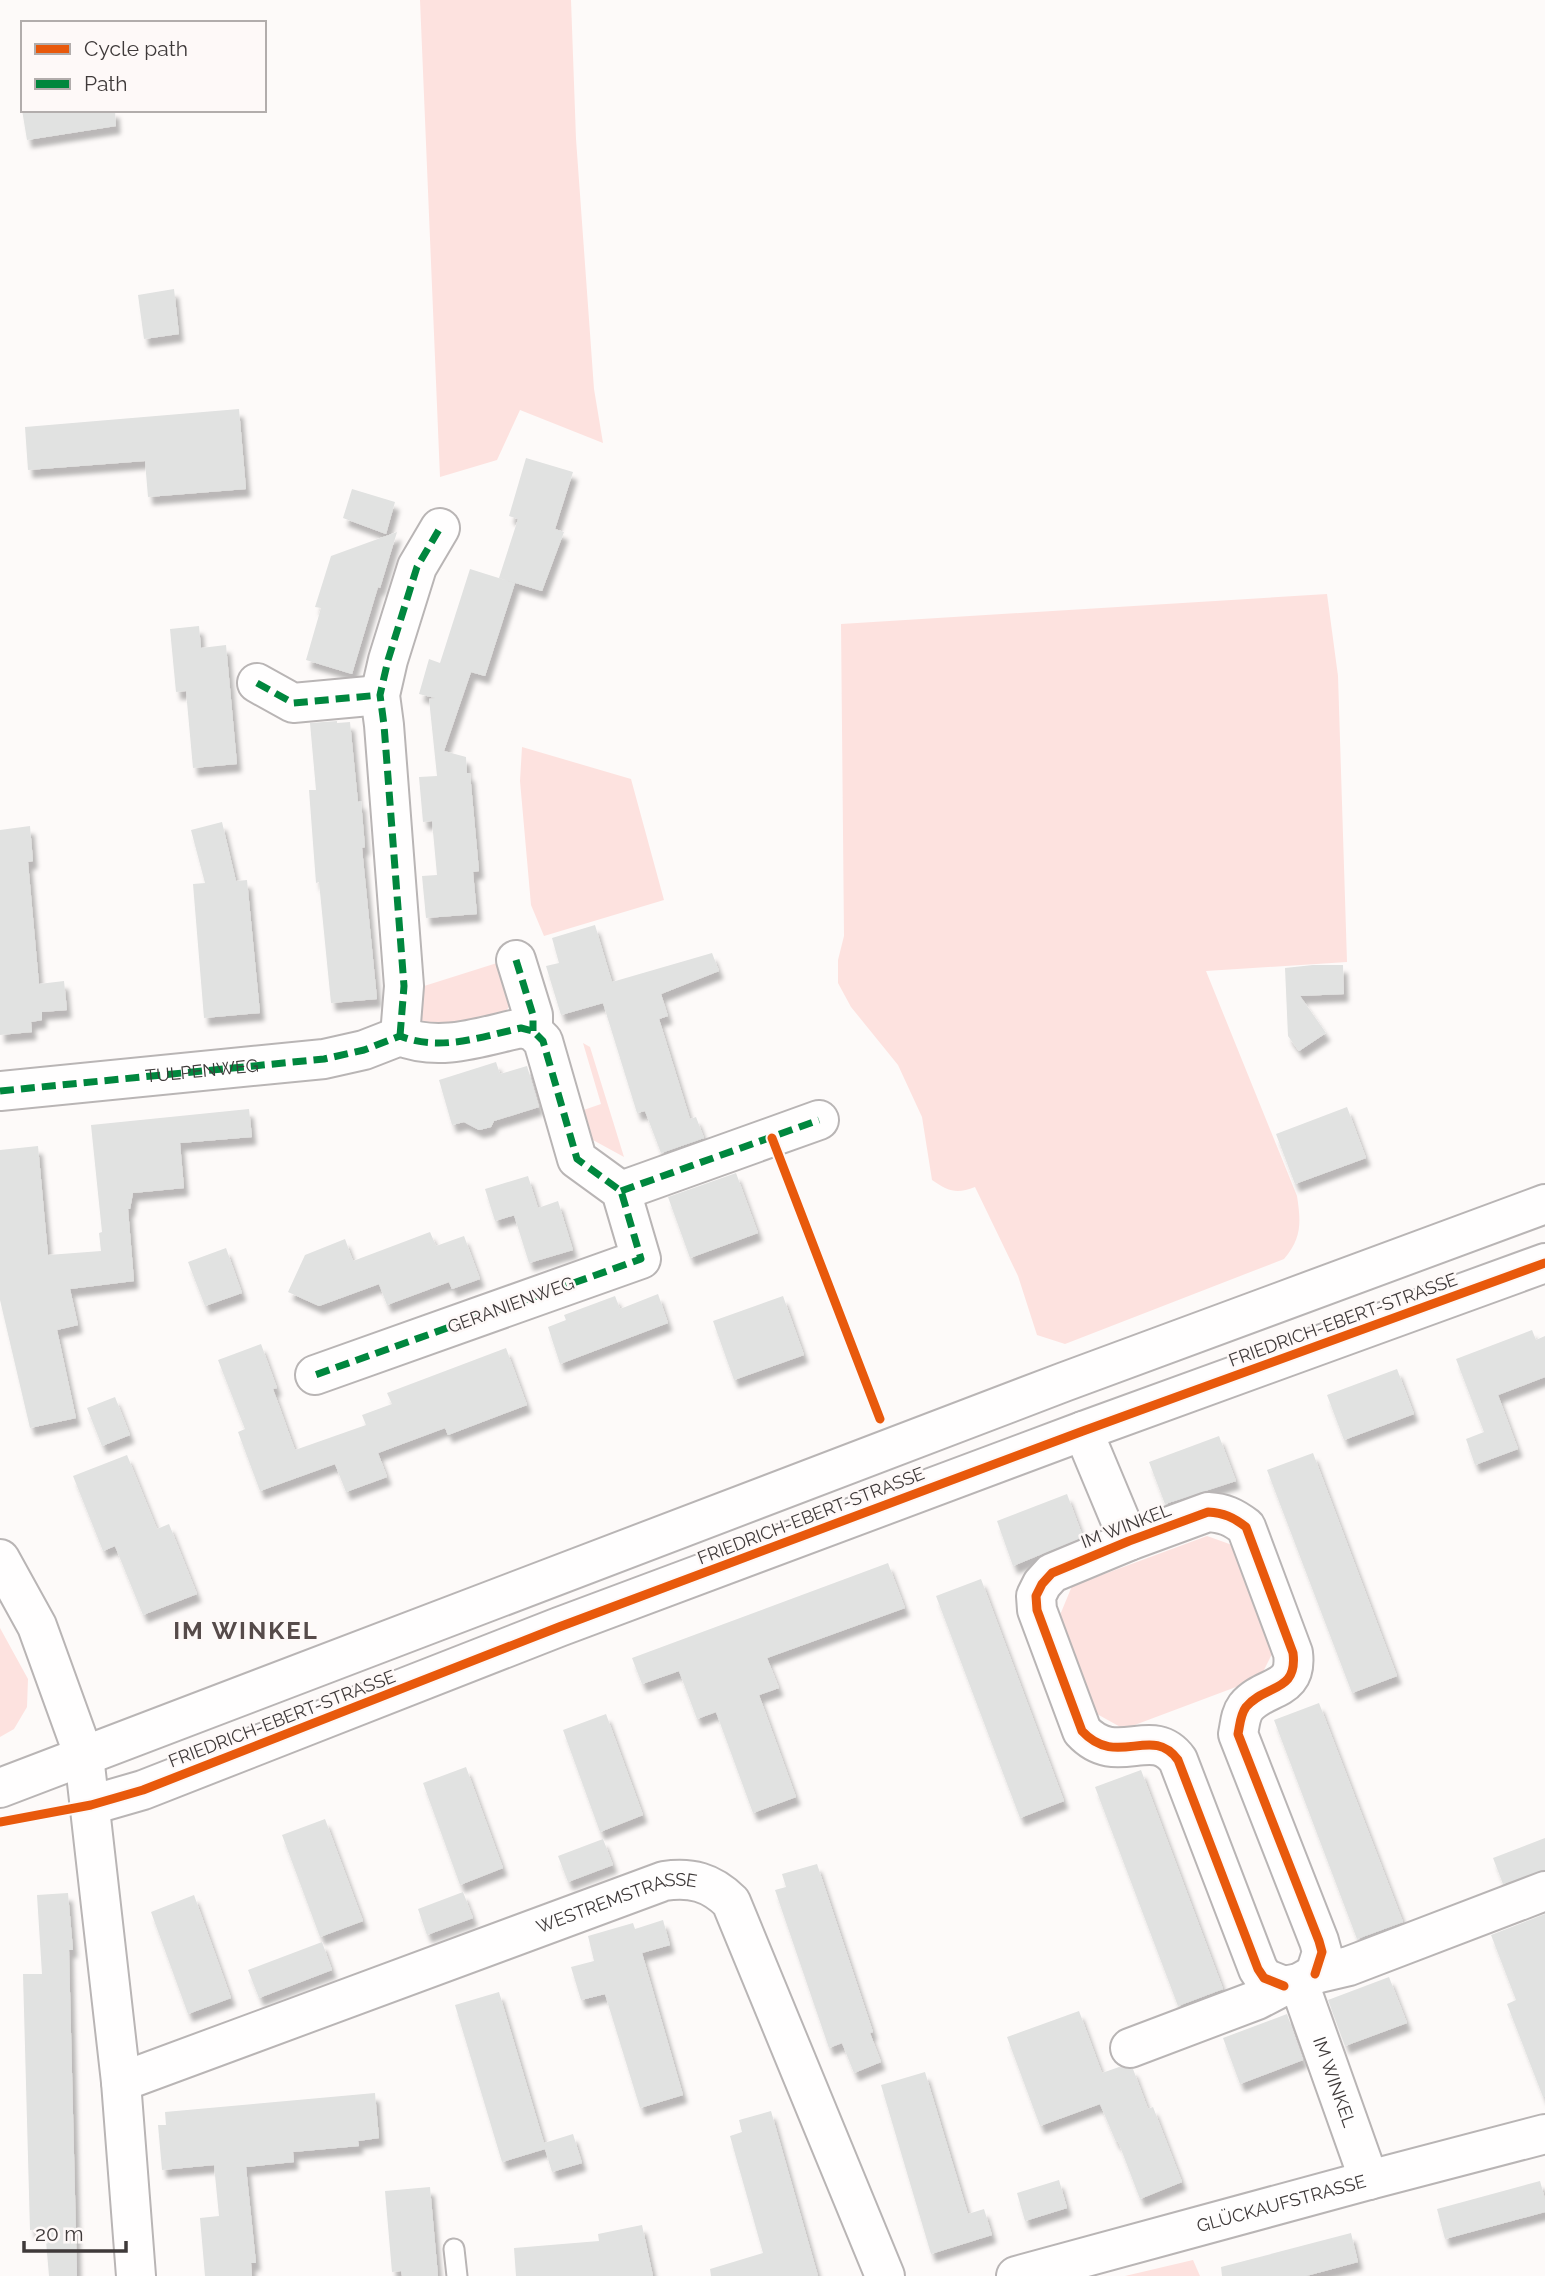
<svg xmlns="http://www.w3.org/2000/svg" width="1545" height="2276" font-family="Raleway,sans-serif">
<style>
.green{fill:#fde2df}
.building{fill:#e1e2e1;filter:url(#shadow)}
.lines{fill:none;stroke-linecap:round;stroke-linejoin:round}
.service-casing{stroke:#b9b5b5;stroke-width:23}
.minor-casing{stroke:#b9b5b5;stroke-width:42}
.primary-casing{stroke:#b9b5b5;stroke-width:42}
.service{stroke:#fffefe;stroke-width:19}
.minor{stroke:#fffefe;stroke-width:38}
.primary{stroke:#fffefe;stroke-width:38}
.quiet{stroke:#00873e;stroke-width:7;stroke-dasharray:14 7;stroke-linecap:butt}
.cycleway-casing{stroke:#fef9f8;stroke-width:13}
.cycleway{stroke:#e8590c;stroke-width:9}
.labels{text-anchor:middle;stroke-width:5;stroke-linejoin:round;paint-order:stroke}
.street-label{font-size:18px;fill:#3f3a3a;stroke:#fef9f8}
.district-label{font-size:24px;font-weight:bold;letter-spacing:2px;fill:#564b4a;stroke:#fef9f8}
</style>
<defs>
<filter id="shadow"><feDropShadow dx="4.5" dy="8" stdDeviation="2" flood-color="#0004"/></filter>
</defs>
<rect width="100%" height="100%" fill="#fdfaf9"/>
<path class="green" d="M420 0H571L576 139 594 389 603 443 520 410 497 460 440 477Z
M1327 594 1338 676 1347 962 1206 971 1297 1196C1301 1222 1302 1238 1284 1259L1065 1344 1037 1335 1018 1276 975 1187C957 1194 949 1192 932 1180L922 1117 898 1065 851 1007 838 983V960L844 936 841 624Z
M522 747 631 779 664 900 544 936 531 905 520 781Z
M497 963 501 964 512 1003 505 1012 442 1033C413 1020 419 1015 421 987Z
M583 1043 590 1047 624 1157 582 1134 575 1113 601 1104Z
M1207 1536 1235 1546 1273 1652 1260 1678 1124 1729 1097 1714 1060 1615 1072 1586Z
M0 1628 28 1679 27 1707 14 1729 0 1737Z
M1193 2260 1200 2276H1125Z"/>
<path class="building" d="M22 110H115L116 126 27 140Z
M174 289 179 334 144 339 138 295Z
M239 409 246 489 148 497 145 461 28 470 25 427Z
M526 458 573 472 555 529 564 532 542 591 499 578 518 519 509 516Z
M352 489 395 502 386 534 343 518Z
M397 532 380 588 378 587 352 674 306 660 321 608 315 607 331 556Z
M470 569 515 583 485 676 471 672 444 751 466 757 467 773H470L479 871 473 872 477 914 426 918 422 876 437 875 432 821 423 822 419 777 437 776 429 699 435 698 419 694 429 659 440 663Z
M199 626 201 648 226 645 237 764 193 768 186 691 176 692 170 629Z
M337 721V723L350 722 358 802 361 801 365 847 362 848 377 999 331 1003 319 882 316 883 309 790H316L310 723Z
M222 822 236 881 247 880 260 1013 204 1018 193 884 205 883 191 830Z
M30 826 33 861 28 862 39 984 64 981 67 1010 42 1012V1020L31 1022 32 1032 0 1035V830Z
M595 925 612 982 712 953 719 971 661 994 668 1016 659 1019 690 1119 696 1117 704 1138 661 1153 645 1111 637 1113 603 1003 561 1015 546 966 559 963 552 938Z
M1313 965H1343L1344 994 1300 996 1326 1033 1299 1051 1288 1036 1285 968Z
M496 1062 500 1074 527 1066 539 1107 494 1121 491 1127 479 1130 464 1122 452 1125 439 1080Z
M1347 1107 1366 1158 1295 1184 1276 1134Z
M249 1109 252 1137 180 1143 184 1188 133 1193 130 1209H128L134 1281 70 1289 78 1325 57 1330 76 1418 30 1428 0 1300V1150L38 1146 48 1255 101 1251 99 1233 102 1232 91 1125Z
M736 1173 758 1233 690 1258 668 1197Z
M528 1176 538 1208 558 1201 573 1250 529 1263 514 1215 525 1212 495 1221 485 1189Z
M430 1232 436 1246 464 1236 480 1279 452 1289 449 1282 387 1305 379 1284 319 1306 288 1292 305 1255 345 1239 353 1261Z
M226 1248 242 1293 205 1306 188 1262Z
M658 1294 668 1323 560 1364 548 1327 566 1320 564 1315 615 1296 620 1309Z
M783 1296 804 1355 734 1380 713 1321Z
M1532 1330 1536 1340 1545 1336V1377L1498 1395 1518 1449 1475 1465 1466 1439 1484 1432 1456 1359Z
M261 1344 277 1388 273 1389 295 1450 366 1425 362 1415 392 1404 387 1393 506 1348 527 1405 448 1435 445 1428 378 1453 387 1477 346 1492 335 1464 260 1491 238 1432 245 1429 218 1360Z
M1397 1369 1414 1414 1344 1440 1327 1395Z
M115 1397 130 1435 102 1446 87 1408Z
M1219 1436 1236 1481 1165 1504 1149 1462Z
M1313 1453 1397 1676 1352 1693 1267 1470Z
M127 1455 157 1529 169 1524 197 1594 143 1615 115 1546 103 1551 73 1476Z
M1067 1494 1083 1537 1013 1566 997 1521Z
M888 1563 905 1608 767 1658 779 1688 759 1695 796 1797 753 1813 716 1712 697 1719 679 1671 642 1684 632 1658Z
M981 1579 1064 1801 1020 1818 936 1596Z
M1319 1703 1403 1922 1357 1939 1274 1720Z
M606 1714 643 1815 600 1832 563 1730Z
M466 1767 503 1868 460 1885 423 1783Z
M1141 1770 1223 1989 1178 2006 1095 1787Z
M325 1819 363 1921 320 1937 282 1835Z
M1545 1838V1870L1503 1884 1493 1858Z
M603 1839 613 1865 568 1882 558 1856Z
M817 1864 873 2032 870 2033 881 2062 854 2073 842 2043 829 2048 775 1890 786 1887 782 1874Z
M463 1892 473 1918 427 1935 418 1909Z
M68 1893 73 1950H69L77 2276H49L45 2229 30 2230 23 1974H42L37 1895Z
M194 1895 231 1998 188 2014 151 1912Z
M1545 1914V2097H1543L1507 2004 1516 2000 1491 1935Z
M663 1920 670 1945 642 1953 683 2095 640 2108 605 1994 581 2000 571 1967 594 1961 588 1936 633 1923 635 1929Z
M322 1942 332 1970 259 1998 248 1970Z
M1389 1977 1407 2023 1345 2046 1328 2000Z
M499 1992 544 2143 573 2134 582 2163 552 2172 545 2149 502 2162 455 2005Z
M1079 2011 1102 2073 1119 2067 1133 2069 1148 2109 1153 2107 1182 2182 1140 2199 1118 2141 1116 2142 1100 2104 1040 2126 1007 2037Z
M1287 2014 1303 2060 1240 2084 1223 2038Z
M925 2072 968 2214 984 2209 992 2235 931 2254 881 2085Z
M375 2093 379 2138 358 2141 359 2146 293 2152 294 2162 246 2167 256 2263H251L252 2276H205L200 2218 219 2216 214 2165 162 2170 158 2125H166L165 2112Z
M771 2111 818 2276H711L710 2269 763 2253 730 2136 742 2132 739 2120Z
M1059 2180 1067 2208 1025 2221 1017 2193Z
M1540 2181 1545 2199V2212L1445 2239 1437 2209Z
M430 2187 438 2276H402L401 2271 392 2272 385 2191Z
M642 2225 653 2276H516L514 2248 599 2241 598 2234Z
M1351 2233 1358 2262 1306 2276H1222L1221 2267Z"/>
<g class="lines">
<defs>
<path id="service" d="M454 2249 457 2276"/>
<g id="minor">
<path d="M257 683 293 703 380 695"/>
<path d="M516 960 533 1015V1031"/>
<path d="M400 1036 404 986 384 725 380 695 388 660 417 567 440 528"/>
<path d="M0 1091 324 1059 364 1050 400 1036C440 1052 480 1037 521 1028L533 1031 543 1041 577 1159 621 1191 641 1259 315 1375"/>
<path d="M621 1191 819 1120"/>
<path d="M1083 1431 1129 1541"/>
<path d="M0 1559 37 1626 84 1756 121 2082 136 2276"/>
<path d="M91 1805 143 1790 559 1627 1083 1431 1545 1263"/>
<path id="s1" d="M1299 1983 1369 2180"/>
<path d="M1284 1986 1264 1978 1258 1969 1178 1760C1152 1724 1117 1769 1082 1731L1037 1610 1036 1596 1042 1584 1052 1573 1129 1541 1208 1512C1224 1513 1233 1517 1246 1527L1293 1653C1298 1693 1265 1684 1246 1707 1240 1715 1240 1725 1238 1734L1319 1941 1322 1952 1315 1974"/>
<path d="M1130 2048 1257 2000 1284 1986 1299 1983 1315 1974 1349 1966 1545 1891"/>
<path id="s2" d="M121 2082 664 1881C691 1877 711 1882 731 1902L885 2276"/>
<path id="s3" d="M1016 2276 1369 2180 1545 2134"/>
</g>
<path id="primary" d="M0 1788 1064 1382 1545 1204"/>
</defs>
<use href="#service" class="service-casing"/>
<use href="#minor" class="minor-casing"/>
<use href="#primary" class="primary-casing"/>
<use href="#service" class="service"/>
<use href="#minor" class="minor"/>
<use href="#primary" class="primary"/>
<g class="quiet">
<path d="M257 683 293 703 380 695"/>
<path d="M516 960 533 1015V1031"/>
<path d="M400 1036 404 986 384 725 380 695 388 660 417 567 440 528"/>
<path id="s4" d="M0 1091 324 1059 364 1050 400 1036C440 1052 480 1037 521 1028L533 1031 543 1041 577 1159 621 1191 641 1259 315 1375"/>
<path d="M621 1191 819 1120"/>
</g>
<defs>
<path id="cycleway" d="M772 1138 880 1419
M0 1822 91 1805 143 1790 559 1627 1083 1431 1545 1263
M1284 1986 1264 1978 1258 1969 1178 1760C1152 1724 1117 1769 1082 1731L1037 1610 1036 1596 1042 1584 1052 1573 1129 1541 1208 1512C1224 1513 1233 1517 1246 1527L1293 1653C1298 1693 1265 1684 1246 1707 1240 1715 1240 1725 1238 1734L1319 1941 1322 1952 1315 1974"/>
</defs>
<use href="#cycleway" class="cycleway-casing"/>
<use href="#cycleway" class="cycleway"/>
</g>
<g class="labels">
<g class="street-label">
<text dy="6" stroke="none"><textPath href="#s4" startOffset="203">TULPENWEG</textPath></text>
<text transform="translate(511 1305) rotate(-20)" y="6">GERANIENWEG</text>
<text transform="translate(1343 1320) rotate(-20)" y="6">FRIEDRICH-EBERT-STRASSE</text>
<text transform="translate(811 1516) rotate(-21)" y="6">FRIEDRICH-EBERT-STRASSE</text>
<text transform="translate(1126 1526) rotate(-21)" y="6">IM WINKEL</text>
<text transform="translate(282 1719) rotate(-21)" y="6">FRIEDRICH-EBERT-STRASSE</text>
<text dy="6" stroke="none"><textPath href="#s2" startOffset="528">WESTREMSTRASSE</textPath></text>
<text dy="6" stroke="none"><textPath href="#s1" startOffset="105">IM WINKEL</textPath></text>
<text dy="6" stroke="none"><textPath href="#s3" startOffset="275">GLÜCKAUFSTRASSE</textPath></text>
</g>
<g class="district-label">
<text x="246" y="1639">IM WINKEL</text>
</g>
</g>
<rect x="21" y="21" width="245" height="91" fill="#fef9f8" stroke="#b2adac" stroke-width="2"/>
<rect x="35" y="44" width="35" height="10" fill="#e8590c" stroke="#b2adac" stroke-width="2"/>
<text x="84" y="56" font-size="21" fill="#3f3a3a">Cycle path</text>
<rect x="35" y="79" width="35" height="10" fill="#00873e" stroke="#b2adac" stroke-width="2"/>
<text x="84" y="91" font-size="21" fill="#3f3a3a">Path</text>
<path d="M24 2241v10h102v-10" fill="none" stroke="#3f3a3a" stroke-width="3.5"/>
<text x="35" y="2241" font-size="21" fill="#3f3a3a" stroke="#fef9f8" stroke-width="5" paint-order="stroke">20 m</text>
</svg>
